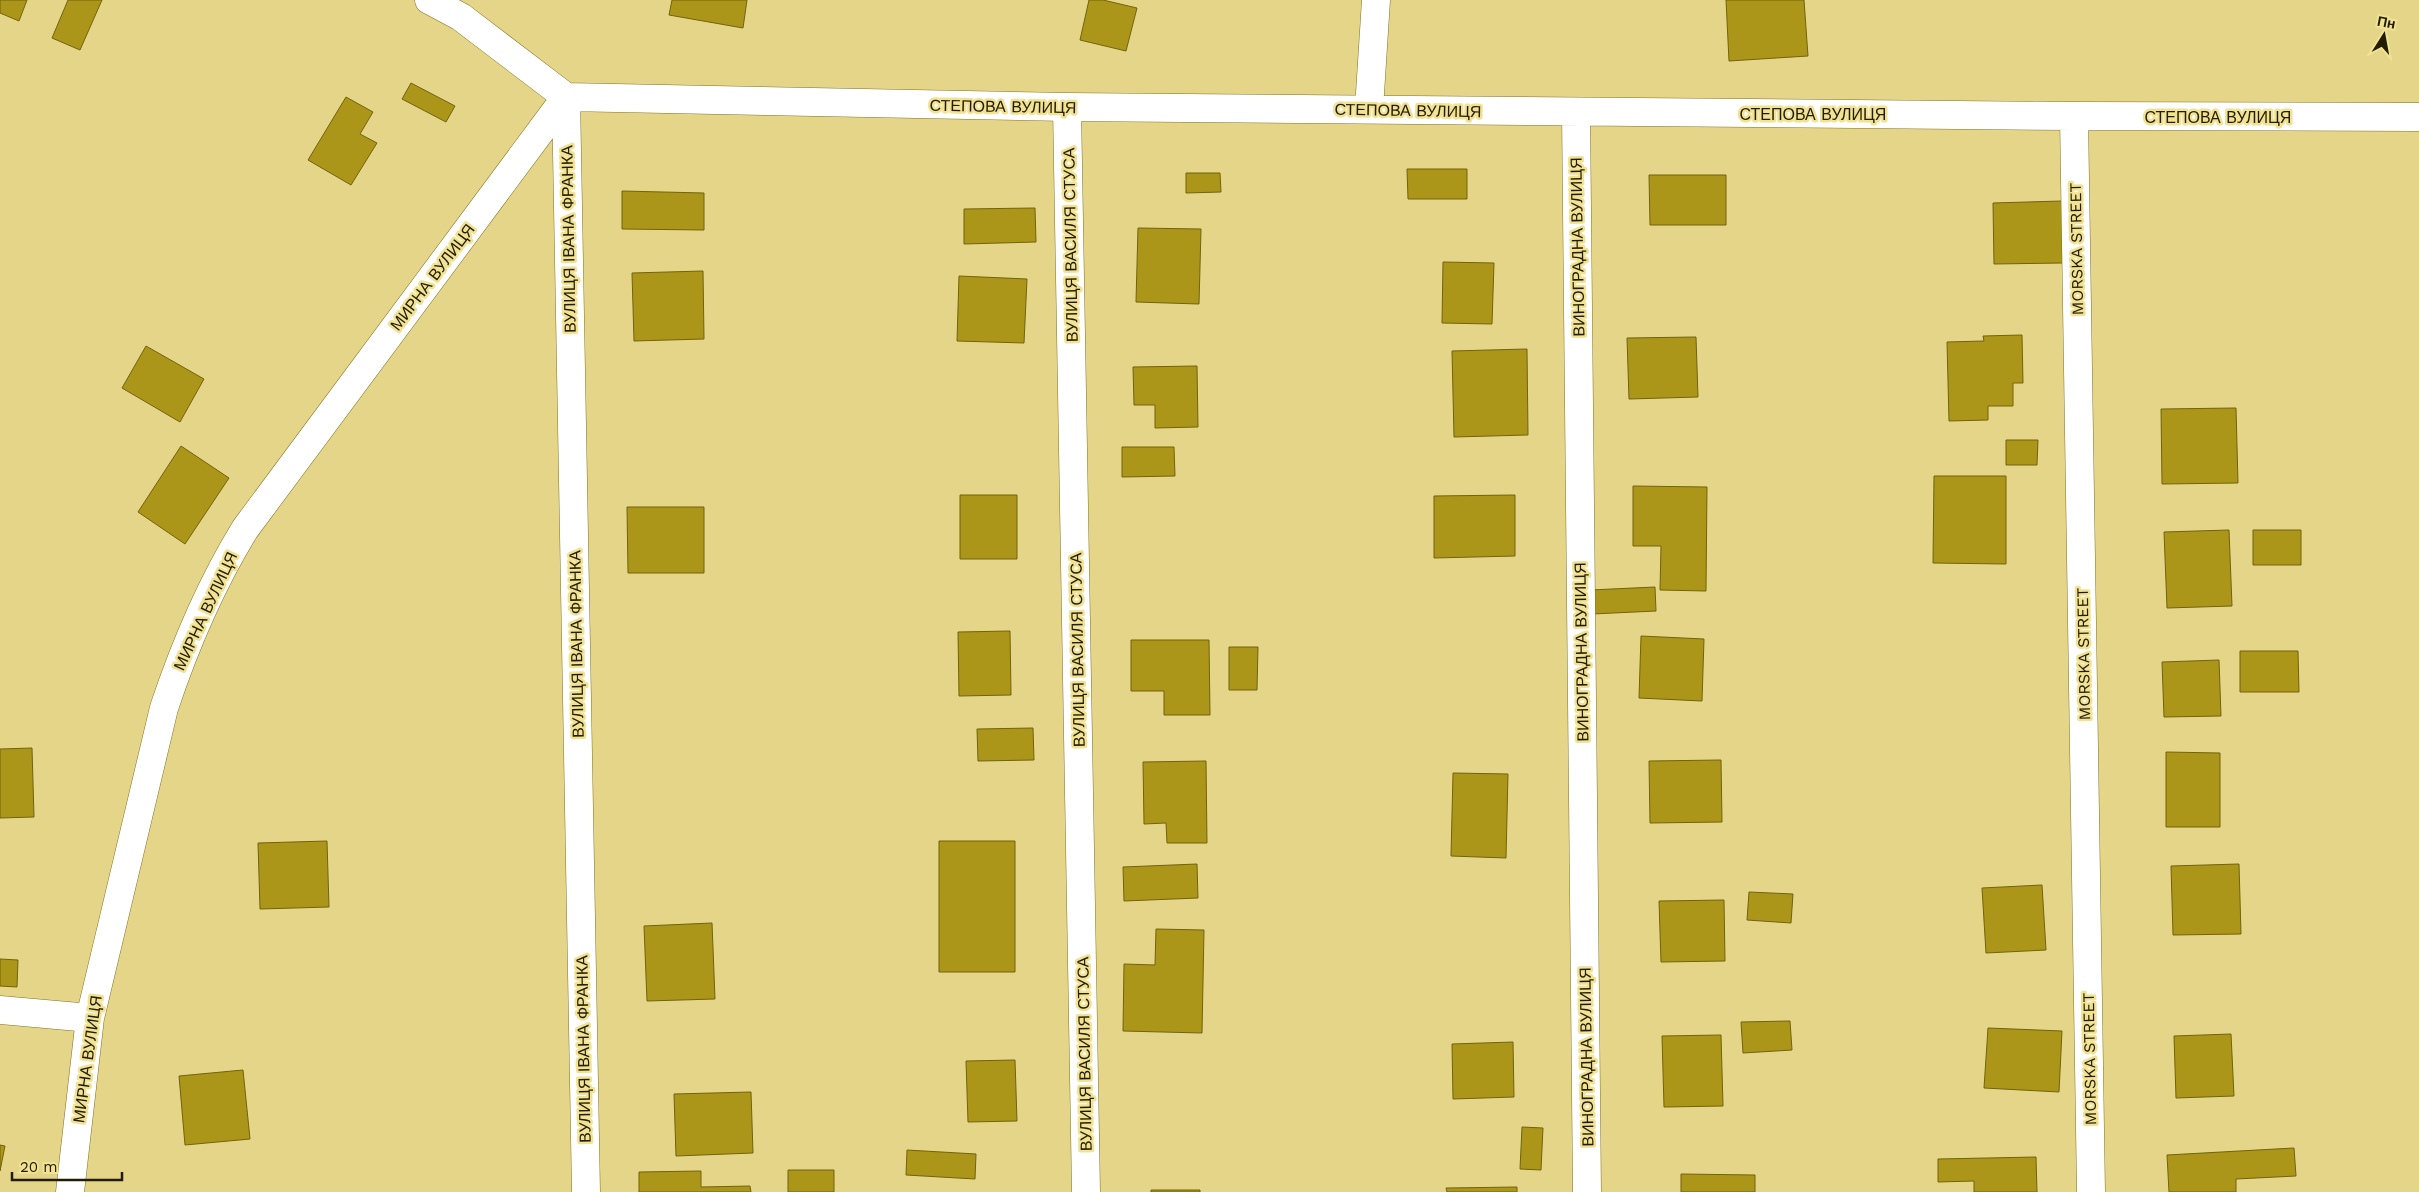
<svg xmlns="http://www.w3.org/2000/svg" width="2419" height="1192" font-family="'Work Sans',sans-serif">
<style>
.building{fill:#ab9619;stroke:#72630d}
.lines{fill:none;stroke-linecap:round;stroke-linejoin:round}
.street-casing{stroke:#827324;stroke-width:29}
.street{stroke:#fff;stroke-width:28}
.labels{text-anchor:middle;stroke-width:5;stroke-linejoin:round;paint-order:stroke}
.street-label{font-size:16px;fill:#221c00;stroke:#f1e294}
</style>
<rect width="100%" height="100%" fill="#e4d588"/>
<path class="building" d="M0 0H27L19 21 0 13Z
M68 0H102L80 50 52 38Z
M672 0H747L743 28 669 15Z
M1089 0H1103L1137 8 1126 51 1080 40Z
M1726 0H1804L1808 56 1729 61Z
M411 83 455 106 446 122 402 99Z
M346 97 373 112 360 134 377 143 351 185 308 160Z
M1407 169H1467V199H1408Z
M1186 173H1220L1221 192 1186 193Z
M1649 175H1726V225H1650Z
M622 191 704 193V230L622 229Z
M2062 201 2063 263 1994 264 1993 203Z
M1035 208 1036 242 964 244V209Z
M1138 228 1201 229 1199 304 1136 302Z
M1443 262 1494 263 1492 324 1442 323Z
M703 271 704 339 634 341 632 273Z
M959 276 1027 279 1024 343 957 341Z
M2022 335 2023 383H2013V406H1988V420L1949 421 1947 342 1984 341 1983 336Z
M1696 337 1698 397 1629 399 1627 338Z
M146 346 204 379 180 422 122 388Z
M1527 349 1528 435 1454 437 1452 351Z
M1197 366 1198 427 1155 428V405H1134L1133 367Z
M2236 408 2238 483 2162 484 2161 409Z
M2006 440H2038L2037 465H2006Z
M181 446 229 478 185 544 138 512Z
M1122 447H1174L1175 476 1122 477Z
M1934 476H2006V564L1933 563Z
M1633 486 1707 487 1706 591 1660 590 1661 546H1633Z
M960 495H1017V559H960Z
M1515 495V556L1434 558V496Z
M627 507H704V573H628Z
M2229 530 2232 606 2167 608 2164 532Z
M2253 530H2301V565H2253Z
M1655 587 1656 611 1592 614 1590 590Z
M1010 631 1011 695 959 696 958 632Z
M1641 636 1704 639 1702 701 1639 698Z
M1131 640H1209L1210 715H1164V691H1131Z
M1229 647H1258L1257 690H1229Z
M2240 651H2298L2299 692H2240Z
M2219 660 2221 716 2164 717 2162 662Z
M1033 728 1034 760 978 761 977 729Z
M32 748 34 817 0 818V749Z
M2166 752 2220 753V827H2166Z
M1721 760 1722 822 1650 823 1649 761Z
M1206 761 1207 843H1167L1166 823 1144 824 1143 762Z
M1453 773 1508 774 1506 858 1451 856Z
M327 841 329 907 260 909 258 843Z
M939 841H1015V972H939Z
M1197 864 1198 898 1124 901 1123 867Z
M2239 864 2241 934 2173 935 2171 866Z
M2042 885 2046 950 1986 953 1982 888Z
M1749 892 1793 894 1791 923 1747 920Z
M1724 900 1725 961 1661 962 1659 901Z
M712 923 715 999 647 1001 644 926Z
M1156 929 1204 930 1202 1033 1123 1031 1124 964 1155 965Z
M0 959 18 960 17 987 0 986Z
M1790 1021 1792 1050 1743 1053 1741 1022Z
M1988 1028 2062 1031 2059 1092 1984 1088Z
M2231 1034 2234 1096 2176 1098 2174 1036Z
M1721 1035 1723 1106 1664 1107 1662 1036Z
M1513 1042 1514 1097 1453 1099 1452 1044Z
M1015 1060 1017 1121 968 1122 966 1061Z
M243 1070 250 1139 185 1145 179 1076Z
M751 1092 753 1153 676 1156 674 1094Z
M1522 1127 1543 1128 1541 1170 1520 1169Z
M0 1145 5 1146 0 1171Z
M2294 1148 2296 1176 2236 1179V1192H2169L2167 1155Z
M907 1150 976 1154 975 1179 906 1175Z
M2036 1157 2037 1192H1974V1181L1938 1182V1159Z
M788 1170H834V1192H788Z
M701 1171V1187L750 1186 751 1192H639V1172Z
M1681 1174 1755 1175V1192H1681Z
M1517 1187V1192H1447L1446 1188Z
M1151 1190H1200V1192H1151Z"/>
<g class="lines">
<defs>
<path id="street" d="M429 0 461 17 566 97 1067 107 2074 116 2419 117
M566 97 586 1192
M1067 107 1086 1192
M1369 109 1376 0
M1576 112 1587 1192
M2074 116 2091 1192
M0 1010 90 1018
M70 1192 90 1018 164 708C185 645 210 586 245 529L566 97"/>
</defs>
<use href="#street" class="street-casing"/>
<use href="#street" class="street"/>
</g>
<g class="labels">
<g class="street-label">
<text transform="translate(1003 106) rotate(1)" y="6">СТЕПОВА ВУЛИЦЯ</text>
<text transform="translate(1408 110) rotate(1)" y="6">СТЕПОВА ВУЛИЦЯ</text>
<text x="1813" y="120">СТЕПОВА ВУЛИЦЯ</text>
<text x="2218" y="123">СТЕПОВА ВУЛИЦЯ</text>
<text transform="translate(568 239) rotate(-91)" y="6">ВУЛИЦЯ ІВАНА ФРАНКА</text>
<text transform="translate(1070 245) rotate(-91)" y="6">ВУЛИЦЯ ВАСИЛЯ СТУСА</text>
<text transform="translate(1577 247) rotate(-91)" y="6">ВИНОГРАДНА ВУЛИЦЯ</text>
<text transform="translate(2076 249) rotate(-91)" y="6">MORSKA STREET</text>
<text transform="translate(432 277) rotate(-53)" y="6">МИРНА ВУЛИЦЯ</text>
<text transform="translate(205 611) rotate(-65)" y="6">МИРНА ВУЛИЦЯ</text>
<text transform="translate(576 644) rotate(-91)" y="6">ВУЛИЦЯ ІВАНА ФРАНКА</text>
<text transform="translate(1077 650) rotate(-91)" y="6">ВУЛИЦЯ ВАСИЛЯ СТУСА</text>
<text transform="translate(1581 652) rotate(-91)" y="6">ВИНОГРАДНА ВУЛИЦЯ</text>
<text transform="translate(2083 654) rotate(-91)" y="6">MORSKA STREET</text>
<text transform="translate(583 1049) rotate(-91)" y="6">ВУЛИЦЯ ІВАНА ФРАНКА</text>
<text transform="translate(1084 1054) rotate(-91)" y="6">ВУЛИЦЯ ВАСИЛЯ СТУСА</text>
<text transform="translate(1586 1057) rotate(-91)" y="6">ВИНОГРАДНА ВУЛИЦЯ</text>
<text transform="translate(87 1059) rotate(-82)" y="6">МИРНА ВУЛИЦЯ</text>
<text transform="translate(2089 1059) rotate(-91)" y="6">MORSKA STREET</text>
</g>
</g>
<g transform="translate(2384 35) rotate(11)" stroke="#f1e294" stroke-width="4" paint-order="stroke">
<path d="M0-4L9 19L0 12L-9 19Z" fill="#221c00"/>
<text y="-8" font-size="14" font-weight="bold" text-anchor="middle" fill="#221c00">Пн</text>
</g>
<path d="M12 1172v8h110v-8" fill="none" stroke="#221c00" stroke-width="2.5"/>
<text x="20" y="1172" font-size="15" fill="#221c00" stroke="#f1e294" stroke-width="4" paint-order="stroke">20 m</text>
</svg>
